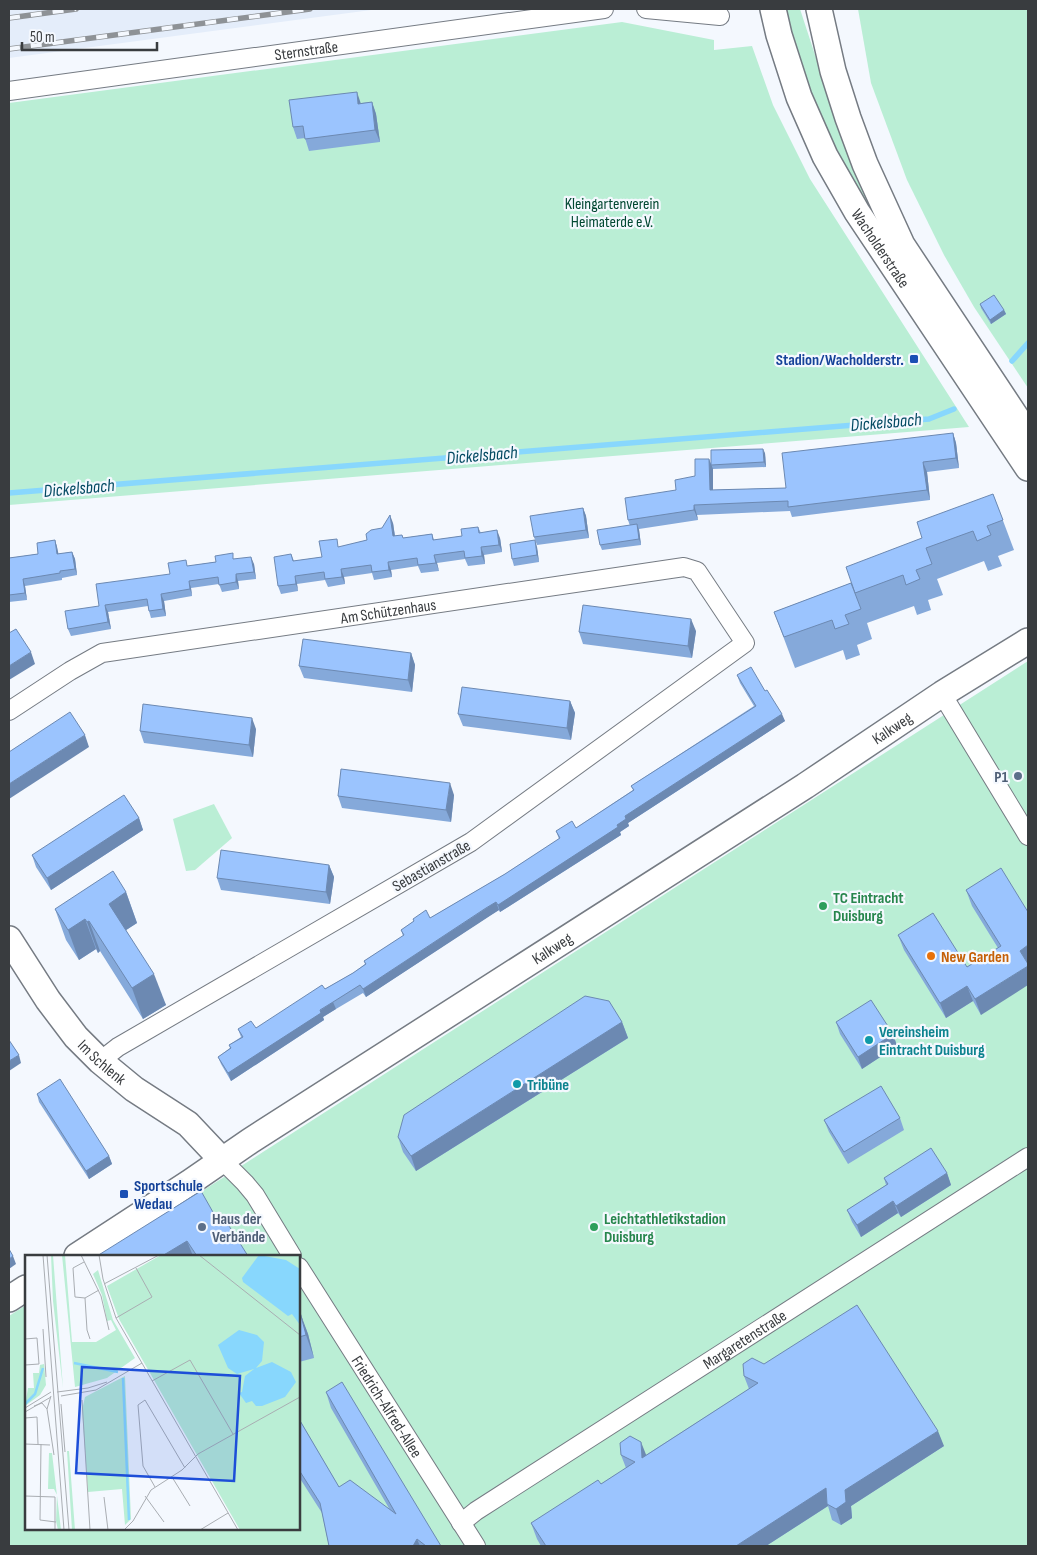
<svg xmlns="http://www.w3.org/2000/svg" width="1037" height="1555" viewBox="0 0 1037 1555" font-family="'Sofia Sans Condensed',sans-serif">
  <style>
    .built { fill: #e4edfa }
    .green { fill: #baeed5 }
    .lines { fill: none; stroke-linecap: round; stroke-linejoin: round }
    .stream { stroke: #88d7fd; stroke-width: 5.5 }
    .street-casing { stroke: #757b83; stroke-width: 20 }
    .secondary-casing { stroke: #757b83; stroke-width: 28 }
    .street { stroke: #fff; stroke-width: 18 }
    .secondary { stroke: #fff; stroke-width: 25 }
    .rail-casing { stroke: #8e9296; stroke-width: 5.5 }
    .rail { stroke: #f4f8fe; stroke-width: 4; stroke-dasharray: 11; stroke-linecap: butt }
    .wall { fill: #85a9da }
    .shaded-wall { fill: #6c89b2 }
    .building { fill: #9bc4fe; stroke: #6c89b2 }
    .transit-dot { fill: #1a4fb4; stroke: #f4f8fe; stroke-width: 2 }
    .service-dot { fill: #5c6f8a; stroke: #f4f8fe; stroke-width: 2 }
    .leisure-dot { fill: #2e9e5b; stroke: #f4f8fe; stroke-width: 2 }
    .food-dot { fill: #e8710a; stroke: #f4f8fe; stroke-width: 2 }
    .culture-dot { fill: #0f9aa8; stroke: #f4f8fe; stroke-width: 2 }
    .labels { text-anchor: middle; stroke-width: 4.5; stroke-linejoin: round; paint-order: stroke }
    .street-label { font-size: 16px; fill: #393c3f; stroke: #f4f8fe }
    .park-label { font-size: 16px; fill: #024832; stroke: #f4f8fe }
    .transit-label { font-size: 16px; font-weight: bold; fill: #164399; stroke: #f4f8fe; text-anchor: end }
    .service-label { font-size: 16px; font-weight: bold; fill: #4e5e75; stroke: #f4f8fe; text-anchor: end }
    .leisure-label { font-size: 16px; font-weight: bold; fill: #27864d; stroke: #f4f8fe; text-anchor: start }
    .food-label { font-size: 16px; font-weight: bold; fill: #c56008; stroke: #f4f8fe; text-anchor: start }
    .culture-label { font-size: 16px; font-weight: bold; fill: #0d838f; stroke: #f4f8fe; text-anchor: start }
    .water-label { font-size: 18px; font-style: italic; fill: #034962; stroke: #f4f8fe }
    .inset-river { fill: none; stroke: #88d7fd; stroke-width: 2.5 }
    .inset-road { fill: none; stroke: #a9adb2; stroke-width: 1 }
    .view { fill: #1d4ed8; fill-opacity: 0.15; stroke: #1d4ed8; stroke-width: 2.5 }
    .inset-edge { fill: none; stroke: #393c3f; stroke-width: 2.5 }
  </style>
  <rect width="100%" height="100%" fill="#f4f8fe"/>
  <path class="built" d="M 9,9 L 379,9 L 9,58 Z"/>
  <g class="green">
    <path d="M 782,9 L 800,9 L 848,156 L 881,225 L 855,191 L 809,96 Z"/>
    <path d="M 858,9 L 1028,9 L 1028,388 L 974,307 L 944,255 L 907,180 L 871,83 Z"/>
    <path d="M 622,22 L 714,40 L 714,50 L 752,46 L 773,105 L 810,179 L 969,427 L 9,505 L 9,103 Z"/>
    <path d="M 1028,661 L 1028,1546 L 9,1546 L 9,1316 L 26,1305 L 26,1529 L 299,1529 L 299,1256 L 101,1256 Z"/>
    <path d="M 214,804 L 232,838 L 195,870 L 186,871 L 173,819 Z"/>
  </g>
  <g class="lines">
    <g class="stream">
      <path d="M 1012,361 L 1028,343"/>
      <path d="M 9,493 L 929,419 L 954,409"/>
    </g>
    <defs>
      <g id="street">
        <path d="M 646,9 L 720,16"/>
        <path id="s1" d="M 9,91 L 604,9"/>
        <path d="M 942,694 L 1028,836"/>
        <path id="s2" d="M 9,711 L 70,671 L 102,653 L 684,567 L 697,571 L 745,643 L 471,842 L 118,1047 L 100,1061"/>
        <path d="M 222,1160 L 245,1183 L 255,1195 L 292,1256"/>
        <path id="s3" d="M 299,1267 L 476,1546"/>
        <path id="s4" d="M 461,1523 L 476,1511 L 1028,1157"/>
      </g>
      <g id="secondary">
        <path id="s5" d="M 773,9 L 779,35 L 799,97 L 825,156 L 857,212 L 1028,468"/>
        <path d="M 819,9 L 833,71 L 848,118 L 865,164 L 902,245 L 1028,435"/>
        <path id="s6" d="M 9,939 L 48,1000 L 76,1037 L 100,1061 L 134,1089 L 188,1124 L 222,1160"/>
        <path id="s7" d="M 77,1256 L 189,1183 L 250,1141 L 805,786 L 942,694 L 1028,641"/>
        <path d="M 9,1299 L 26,1288"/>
      </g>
    </defs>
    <use href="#street" class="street-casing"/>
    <use href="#secondary" class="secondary-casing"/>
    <use href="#street" class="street"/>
    <use href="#secondary" class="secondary"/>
    <defs>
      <g id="rail">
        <path d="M 9,18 L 76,9"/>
        <path d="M 9,49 L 310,9"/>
      </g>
    </defs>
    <use href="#rail" class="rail-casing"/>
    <use href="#rail" class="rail"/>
  </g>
  <g class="wall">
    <path d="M 372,102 L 376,114 L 380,142 L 309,151 L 305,138 L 297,139 L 293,127 L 361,103 Z"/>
    <path d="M 980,304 L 1004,310 L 1006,314 L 991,324 L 981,308 Z"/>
    <path d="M 953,433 L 956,443 L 959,468 L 927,472 L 930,500 L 792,517 L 790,511 L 697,515 L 698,520 L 639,529 L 641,545 L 602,550 L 600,545 L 630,526 L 628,520 L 676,490 L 695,476 L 709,459 L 711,465 L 765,453 L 766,467 L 713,469 L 713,490 L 786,488 Z"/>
    <path d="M 993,494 L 1014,550 L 998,556 L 1002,566 L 988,571 L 984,561 L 937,579 L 943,595 L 928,600 L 931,610 L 917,615 L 914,606 L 867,623 L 872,639 L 857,645 L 860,655 L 846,660 L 843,650 L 795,668 L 774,612 L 851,583 Z"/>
    <path d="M 583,508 L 586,516 L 589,538 L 537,545 L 534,537 Z"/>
    <path d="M 393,523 L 395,536 L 403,538 L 432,534 L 434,540 L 462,536 L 478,527 L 481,533 L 500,538 L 502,552 L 484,555 L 485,564 L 468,566 L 465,559 L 437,563 L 439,571 L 421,573 L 418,566 L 391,570 L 392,577 L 374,580 L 372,573 L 344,577 L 345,584 L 328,587 L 325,580 L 297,584 L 298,591 L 281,594 L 278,586 L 291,554 L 294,561 L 322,557 L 340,547 L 367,540 L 382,528 Z"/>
    <path d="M 55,540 L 57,547 L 58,554 L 72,552 L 75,559 L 77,575 L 62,578 L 62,580 L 25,586 L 27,600 L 9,602 L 9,558 L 38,554 Z"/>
    <path d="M 537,547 L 539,562 L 514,566 L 512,559 Z"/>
    <path d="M 235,559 L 254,564 L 256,579 L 238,581 L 239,589 L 222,592 L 219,584 L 191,588 L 192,596 L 164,601 L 166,616 L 151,618 L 149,611 L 148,606 L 108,612 L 111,629 L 71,636 L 68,629 L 99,606 L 188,566 Z"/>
    <path d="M 696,631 L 692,658 L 583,644 L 579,632 Z"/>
    <path d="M 411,653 L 415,665 L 412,692 L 304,678 L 299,666 Z"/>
    <path d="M 737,675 L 765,691 L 785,721 L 628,823 L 629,826 L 620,832 L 621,835 L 500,912 L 499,910 L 489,916 L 366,997 L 363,993 L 336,1009 L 323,1017 L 324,1020 L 231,1081 L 221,1064 L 218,1057 L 230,1048 L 229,1045 L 241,1037 L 238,1029 L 256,1028 L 353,973 L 365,964 L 364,961 L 403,936 L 401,930 L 414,921 L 413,919 L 430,918 L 505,874 L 559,839 L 556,831 L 576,828 L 633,790 L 631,786 L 754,706 L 740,683 Z"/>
    <path d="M 570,701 L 575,713 L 571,740 L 463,726 L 458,714 Z"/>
    <path d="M 256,729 L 253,757 L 144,743 L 140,731 Z"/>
    <path d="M 454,795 L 451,822 L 342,808 L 338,796 Z"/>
    <path d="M 139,818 L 143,830 L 51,890 L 36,867 L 32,855 Z"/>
    <path d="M 329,865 L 334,877 L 330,904 L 221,890 L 217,878 Z"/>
    <path d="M 966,890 L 1028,912 L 981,1015 L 973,1001 L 946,1018 L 904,950 L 898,935 L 967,967 L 998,948 L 972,906 Z"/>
    <path d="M 126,892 L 137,923 L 126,930 L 166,1005 L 143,1019 L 100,951 L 98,953 L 96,949 L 79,960 L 66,940 L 55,909 Z"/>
    <path d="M 622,1022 L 628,1038 L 416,1171 L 403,1152 L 398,1137 Z"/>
    <path d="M 836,1022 L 893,1034 L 897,1046 L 862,1069 L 840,1034 Z"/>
    <path d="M 37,1094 L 109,1156 L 112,1164 L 89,1179 L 39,1102 Z"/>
    <path d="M 900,1118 L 904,1130 L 848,1164 L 829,1132 L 824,1120 Z"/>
    <path d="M 947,1173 L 951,1185 L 901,1217 L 898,1213 L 861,1237 L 852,1222 L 847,1210 L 886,1185 L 884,1178 Z"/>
    <path d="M 218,1221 L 248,1256 L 97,1256 Z"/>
    <path d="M 299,1312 L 308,1334 L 314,1358 L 299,1362 Z"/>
    <path d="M 764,1364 L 944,1446 L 851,1506 L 852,1518 L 841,1525 L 832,1520 L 828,1506 L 766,1546 L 541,1546 L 537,1539 L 531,1523 L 601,1484 L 626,1468 L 621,1455 L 646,1455 L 749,1389 L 744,1376 Z"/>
    <path d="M 326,1392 L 441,1546 L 329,1546 L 322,1513 L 299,1477 L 299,1419 L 339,1487 L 390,1510 L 331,1408 Z"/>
  </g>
  <g class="shaded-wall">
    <path d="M 357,92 L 361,104 L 358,104 Z"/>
    <path d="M 372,102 L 376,114 L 380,142 L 375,130 Z"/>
    <path d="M 1004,310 L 1006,314 L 991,324 L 990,320 Z"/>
    <path d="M 953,433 L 956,443 L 959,468 L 956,458 Z"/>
    <path d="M 763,449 L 765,453 L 766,467 L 764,462 Z"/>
    <path d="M 709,459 L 713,469 L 713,500 L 710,490 Z"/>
    <path d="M 923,462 L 927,472 L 930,500 L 927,490 Z"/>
    <path d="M 694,505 L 697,515 L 698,520 L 694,510 Z"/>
    <path d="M 583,508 L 586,516 L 589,538 L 586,530 Z"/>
    <path d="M 390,515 L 393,523 L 396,544 L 393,536 Z"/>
    <path d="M 637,524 L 639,530 L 641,545 L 639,539 Z"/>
    <path d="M 497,530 L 500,538 L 502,552 L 499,545 Z"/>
    <path d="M 55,540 L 57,547 L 60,561 L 57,554 Z"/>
    <path d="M 535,540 L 537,547 L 539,562 L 537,555 Z"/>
    <path d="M 481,547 L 484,555 L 485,564 L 482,556 Z"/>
    <path d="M 72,552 L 75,559 L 77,575 L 75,569 Z"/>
    <path d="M 434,555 L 437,563 L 439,571 L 436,563 Z"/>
    <path d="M 251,557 L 254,564 L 256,579 L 254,572 Z"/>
    <path d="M 388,562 L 391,570 L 392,577 L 389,570 Z"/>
    <path d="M 341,569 L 344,577 L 345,584 L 342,577 Z"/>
    <path d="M 236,574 L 238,581 L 239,589 L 236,582 Z"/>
    <path d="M 295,576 L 297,584 L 298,591 L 296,584 Z"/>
    <path d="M 23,579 L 25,586 L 27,600 L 25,593 Z"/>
    <path d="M 189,581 L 191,588 L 192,596 L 190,589 Z"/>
    <path d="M 161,594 L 164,601 L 166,616 L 163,609 Z"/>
    <path d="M 105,605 L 108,612 L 111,629 L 108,622 Z"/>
    <path d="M 691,619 L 696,631 L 692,658 L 688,646 Z"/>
    <path d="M 31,652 L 35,664 L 9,680 L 9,666 Z"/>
    <path d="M 411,653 L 415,665 L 412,692 L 408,680 Z"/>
    <path d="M 570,701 L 575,713 L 571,740 L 567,728 Z"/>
    <path d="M 782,714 L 785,721 L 628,823 L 629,826 L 620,832 L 621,835 L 500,912 L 498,905 L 625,816 Z"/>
    <path d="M 252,718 L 256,729 L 253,757 L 249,745 Z"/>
    <path d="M 85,735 L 89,747 L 9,799 L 9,784 Z"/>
    <path d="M 450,783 L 454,795 L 451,822 L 446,810 Z"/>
    <path d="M 139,818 L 143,830 L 51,890 L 47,878 Z"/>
    <path d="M 329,865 L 334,877 L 330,904 L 326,892 Z"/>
    <path d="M 126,892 L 137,923 L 120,934 L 109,904 Z"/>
    <path d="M 496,902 L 499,910 L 366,997 L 363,989 Z"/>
    <path d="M 85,919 L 96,949 L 79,960 L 68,930 Z"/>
    <path d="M 89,921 L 100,951 L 98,953 L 87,922 Z"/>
    <path d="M 1028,945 L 1028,964 L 1020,951 Z"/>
    <path d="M 1028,966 L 1028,985 L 981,1015 L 975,999 Z"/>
    <path d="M 154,974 L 166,1005 L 143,1019 L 132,988 Z"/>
    <path d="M 967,986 L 973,1001 L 946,1018 L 940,1003 Z"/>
    <path d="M 333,1002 L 336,1009 L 323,1017 L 324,1020 L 231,1081 L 228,1073 Z"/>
    <path d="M 622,1022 L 628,1038 L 416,1171 L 411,1156 Z"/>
    <path d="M 893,1034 L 897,1046 L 862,1069 L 858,1057 Z"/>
    <path d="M 19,1055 L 21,1063 L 9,1071 L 9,1061 Z"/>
    <path d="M 109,1156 L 112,1164 L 89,1179 L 86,1171 Z"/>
    <path d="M 947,1173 L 951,1185 L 901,1217 L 896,1206 Z"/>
    <path d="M 893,1201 L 898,1213 L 861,1237 L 857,1225 Z"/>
    <path d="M 187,1241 L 193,1256 L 162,1256 Z"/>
    <path d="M 13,1256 L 16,1264 L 9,1269 L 9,1259 Z"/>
    <path d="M 300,1312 L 308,1334 L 314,1358 L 306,1335 Z"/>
    <path d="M 938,1431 L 944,1446 L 851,1506 L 852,1518 L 841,1525 L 836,1509 L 845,1490 Z"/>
    <path d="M 641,1442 L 647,1457 L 642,1458 Z"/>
    <path d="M 826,1488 L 828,1506 L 766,1546 L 736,1546 Z"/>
    <path d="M 417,1539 L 420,1546 L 413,1546 Z"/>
  </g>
  <g class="building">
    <path d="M 357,92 L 358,104 L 372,102 L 375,130 L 305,139 L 303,126 L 293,127 L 289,100 Z"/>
    <path d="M 994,295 L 1004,310 L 990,320 L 980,304 Z"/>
    <path d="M 953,433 L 956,458 L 923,462 L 927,490 L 788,507 L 788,501 L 694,505 L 694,510 L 628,520 L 625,498 L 676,490 L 675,480 L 695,476 L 695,459 L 709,459 L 710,490 L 786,488 L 782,453 Z"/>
    <path d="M 763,449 L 764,462 L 711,465 L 711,450 Z"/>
    <path d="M 993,494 L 1003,520 L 987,526 L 991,535 L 977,541 L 973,531 L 926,548 L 932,564 L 916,570 L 920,579 L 906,585 L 903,575 L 855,593 L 846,567 L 922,538 L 917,522 Z"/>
    <path d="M 583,508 L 586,530 L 534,537 L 530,516 Z"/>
    <path d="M 390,515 L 393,536 L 402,535 L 403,538 L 432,534 L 433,540 L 462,536 L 461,529 L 478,527 L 479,533 L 497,530 L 499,545 L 481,547 L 482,556 L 465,558 L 464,551 L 434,555 L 436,563 L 418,565 L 417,558 L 388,562 L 389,570 L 372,572 L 371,565 L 341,569 L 342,577 L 325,579 L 324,572 L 295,576 L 296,584 L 278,586 L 274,557 L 291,554 L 293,561 L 322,557 L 319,541 L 337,539 L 338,547 L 367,540 L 366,534 L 371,530 L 382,528 Z"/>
    <path d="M 637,524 L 639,539 L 600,545 L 597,530 Z"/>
    <path d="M 55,540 L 57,554 L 72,552 L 75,569 L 60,571 L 60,573 L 23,579 L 25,593 L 9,595 L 9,558 L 38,554 L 37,543 Z"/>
    <path d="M 535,540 L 537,555 L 512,559 L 510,544 Z"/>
    <path d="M 233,553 L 233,559 L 251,557 L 254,572 L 236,574 L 236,582 L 219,585 L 218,577 L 189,581 L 190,589 L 161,594 L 163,609 L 149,611 L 147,599 L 105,605 L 108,622 L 68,629 L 65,611 L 99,606 L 96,584 L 170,574 L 168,563 L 186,560 L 187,566 L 216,562 L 215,556 Z"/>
    <path d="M 851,583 L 861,609 L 845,615 L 849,624 L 835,629 L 832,620 L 784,637 L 774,612 Z"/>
    <path d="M 583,605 L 691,619 L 688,646 L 579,632 Z"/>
    <path d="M 16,629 L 31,652 L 9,666 L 9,633 Z"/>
    <path d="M 303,639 L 411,653 L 408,680 L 299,666 Z"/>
    <path d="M 751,667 L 765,691 L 767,690 L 782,714 L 625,816 L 626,819 L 617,825 L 618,827 L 498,905 L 496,902 L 486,908 L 363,989 L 360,985 L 333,1002 L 320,1010 L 321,1013 L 228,1073 L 218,1057 L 231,1048 L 229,1045 L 243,1037 L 238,1029 L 251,1021 L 256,1028 L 322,985 L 325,989 L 353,973 L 366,964 L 364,961 L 404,935 L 401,930 L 414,921 L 413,919 L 426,910 L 430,918 L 505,874 L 560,838 L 556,831 L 572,821 L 576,828 L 634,790 L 631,786 L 756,706 L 737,675 Z"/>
    <path d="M 462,687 L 570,701 L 567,728 L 458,714 Z"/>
    <path d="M 143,704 L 252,718 L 249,745 L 140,731 Z"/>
    <path d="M 70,712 L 85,735 L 9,784 L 9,752 Z"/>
    <path d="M 341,769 L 450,783 L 446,810 L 338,796 Z"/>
    <path d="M 124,795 L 139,818 L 47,878 L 32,855 Z"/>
    <path d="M 221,850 L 329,865 L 326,892 L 217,878 Z"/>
    <path d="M 1001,868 L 1028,912 L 1028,945 L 1020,951 L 1028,964 L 1028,966 L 975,999 L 967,986 L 940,1003 L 898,935 L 933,913 L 967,967 L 1001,946 L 966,890 Z"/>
    <path d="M 113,871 L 126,892 L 109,904 L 154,974 L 132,988 L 89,921 L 87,922 L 85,919 L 68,930 L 55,909 Z"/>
    <path d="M 585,996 L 609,1001 L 622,1022 L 411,1156 L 398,1137 L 404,1115 Z"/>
    <path d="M 871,1000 L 893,1034 L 858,1057 L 836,1022 Z"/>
    <path d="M 9,1040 L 19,1055 L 9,1061 Z"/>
    <path d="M 60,1079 L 109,1156 L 86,1171 L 37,1094 Z"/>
    <path d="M 881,1086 L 900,1118 L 844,1152 L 824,1120 Z"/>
    <path d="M 931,1148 L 947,1173 L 896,1206 L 893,1201 L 857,1225 L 847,1210 L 888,1184 L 884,1178 Z"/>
    <path d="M 201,1191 L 218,1221 L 224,1218 L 248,1256 L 197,1256 L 187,1241 L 162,1256 L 97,1256 Z"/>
    <path d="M 9,1249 L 13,1256 L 9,1259 Z"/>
    <path d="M 857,1305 L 938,1431 L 845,1490 L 846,1502 L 836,1509 L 827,1504 L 826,1488 L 736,1546 L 546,1546 L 531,1523 L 598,1480 L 601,1484 L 635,1462 L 621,1455 L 620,1443 L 630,1436 L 641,1442 L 642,1458 L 758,1383 L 744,1376 L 743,1364 L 752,1358 L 764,1364 Z"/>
    <path d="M 299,1312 L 300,1312 L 306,1335 L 299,1337 Z"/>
    <path d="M 342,1382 L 441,1546 L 426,1546 L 417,1539 L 413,1546 L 329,1546 L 320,1503 L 299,1470 L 299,1419 L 339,1487 L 350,1480 L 396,1514 L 326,1392 Z"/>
  </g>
  <g class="transit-dot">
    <rect x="909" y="354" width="10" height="10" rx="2.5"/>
    <rect x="119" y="1189" width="10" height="10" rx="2.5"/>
  </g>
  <g class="service-dot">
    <circle cx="1018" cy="776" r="5"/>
    <circle cx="202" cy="1227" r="5"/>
  </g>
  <g class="leisure-dot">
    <circle cx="823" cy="906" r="5"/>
    <circle cx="594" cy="1227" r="5"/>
  </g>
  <circle class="food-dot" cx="931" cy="956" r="5"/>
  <g class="culture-dot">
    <circle cx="869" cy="1040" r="5"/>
    <circle cx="517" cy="1084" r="5"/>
  </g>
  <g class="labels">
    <g class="street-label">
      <text dy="6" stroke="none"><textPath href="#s1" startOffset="300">Sternstraße</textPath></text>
      <text dy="6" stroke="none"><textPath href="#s5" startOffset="264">Wacholderstraße</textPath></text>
      <text dy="6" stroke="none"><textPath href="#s2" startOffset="399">Am Schützenhaus</textPath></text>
      <text dy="6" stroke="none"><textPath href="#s7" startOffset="971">Kalkweg</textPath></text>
      <text transform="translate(431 865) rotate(-30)" y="6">Sebastianstraße</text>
      <text dy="6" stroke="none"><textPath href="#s7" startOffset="566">Kalkweg</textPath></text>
      <text dy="6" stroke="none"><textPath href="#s6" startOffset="155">Im Schlenk</textPath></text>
      <text dy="6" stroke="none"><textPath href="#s4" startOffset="338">Margaretenstraße</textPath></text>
      <text dy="6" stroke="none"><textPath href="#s3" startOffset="165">Friedrich-Alfred-Allee</textPath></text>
    </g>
    <g class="park-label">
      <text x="612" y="209">Kleingartenverein<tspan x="612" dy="18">Heimaterde e.V.</tspan></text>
    </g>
    <g class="transit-label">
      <text x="904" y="365">Stadion/Wacholderstr.</text>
      <text x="134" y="1191" text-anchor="start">Sportschule<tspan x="134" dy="18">Wedau</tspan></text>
    </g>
    <g class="service-label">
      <text x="1008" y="782">P1</text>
      <text x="212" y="1224" text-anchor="start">Haus der<tspan x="212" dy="18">Verbände</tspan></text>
    </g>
    <g class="leisure-label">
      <text x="833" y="903">TC Eintracht<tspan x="833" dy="18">Duisburg</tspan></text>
      <text x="604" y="1224">Leichtathletikstadion<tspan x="604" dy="18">Duisburg</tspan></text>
    </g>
    <g class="food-label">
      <text x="941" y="962">New Garden</text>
    </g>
    <g class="culture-label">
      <text x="879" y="1037">Vereinsheim<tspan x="879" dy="18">Eintracht Duisburg</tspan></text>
      <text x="527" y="1090">Tribüne</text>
    </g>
    <g class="water-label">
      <text transform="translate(886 422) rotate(-5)" y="6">Dickelsbach</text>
      <text transform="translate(482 455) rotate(-5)" y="6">Dickelsbach</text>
      <text transform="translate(79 488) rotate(-5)" y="6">Dickelsbach</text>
    </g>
  </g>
  <g transform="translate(25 1255)">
    <rect width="275" height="275" fill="#f4f8fe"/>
    <path d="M 26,0 L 28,0 L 38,133 L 28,46 ZM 37,0 L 40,0 L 47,87 L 71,87 L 91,75 L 86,65 L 82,66 L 77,40 L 68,19 L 73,15 L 88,65 L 110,103 L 82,123 L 50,132 ZM 136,0 L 275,0 L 275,275 L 215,275 L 94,64 L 82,31 ZM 19,109 L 21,130 L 15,140 L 0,151 L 3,133 L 9,133 L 8,118 L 14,118 L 15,110 ZM 100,121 L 106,264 L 100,270 L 97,234 L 63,237 L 57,155 L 60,142 ZM 42,196 L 44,196 L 50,275 L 47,275 ZM 24,198 L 27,198 L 36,275 L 33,275 L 31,266 L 32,240 L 29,234 L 23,234 Z" fill="#baeed5"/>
    <path d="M 234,0 L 261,5 L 275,14 L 275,70 L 267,59 L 263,61 L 218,27 L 217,23 ZM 214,75 L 232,80 L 239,87 L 237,106 L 231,113 L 247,107 L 266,117 L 271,127 L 260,142 L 237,151 L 231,151 L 227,146 L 221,148 L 214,138 L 217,137 L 220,121 L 229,114 L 212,119 L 203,113 L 193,90 Z" fill="#88d7fd"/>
    <path class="inset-river" d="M 49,108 L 93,117M 98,123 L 104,265M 0,149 L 10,139 L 18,113"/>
    <path class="inset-road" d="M 18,0 L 39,275M 22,0 L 44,275M 56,0 L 76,41 L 84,75M 74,0 L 78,24 L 91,63 L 213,275M 174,0 L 275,80M 59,7 L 48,13 L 50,42 L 60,43 L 62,75 L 65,84M 79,29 L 134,0M 60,43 L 74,35M 91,63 L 127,42 L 111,13M 18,74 L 21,122M 0,84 L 12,83 L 14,109 L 0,110M 127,126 L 165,105 L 208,179M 32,137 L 63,133 L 82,127M 26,141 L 22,154 L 29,200M 36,141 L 71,135 L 117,108M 57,145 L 65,275M 36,149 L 40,197M 9,151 L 17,148 L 22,154M 0,153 L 26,137M 0,157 L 26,142M 0,163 L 12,162 L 13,189M 0,189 L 25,190M 16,189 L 15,265 L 31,267M 147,222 L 165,251M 130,232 L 118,211 L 113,150 L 120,145 L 160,213M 0,241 L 30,242 L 30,275M 120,241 L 139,267M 79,242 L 83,275M 99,275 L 108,266 L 126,235 L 157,215 L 173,199 L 275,142M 175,275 L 203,258"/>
    <path class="view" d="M 57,112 L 215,121 L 209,226 L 51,218 Z"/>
    <rect width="275" height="275" class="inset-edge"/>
  </g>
  <rect width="1037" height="1555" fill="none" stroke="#393c3f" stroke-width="20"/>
  <path d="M22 42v8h135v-8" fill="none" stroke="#393c3f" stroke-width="2.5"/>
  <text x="30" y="42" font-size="15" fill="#393c3f" stroke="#f4f8fe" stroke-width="4" paint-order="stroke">50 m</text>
</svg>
